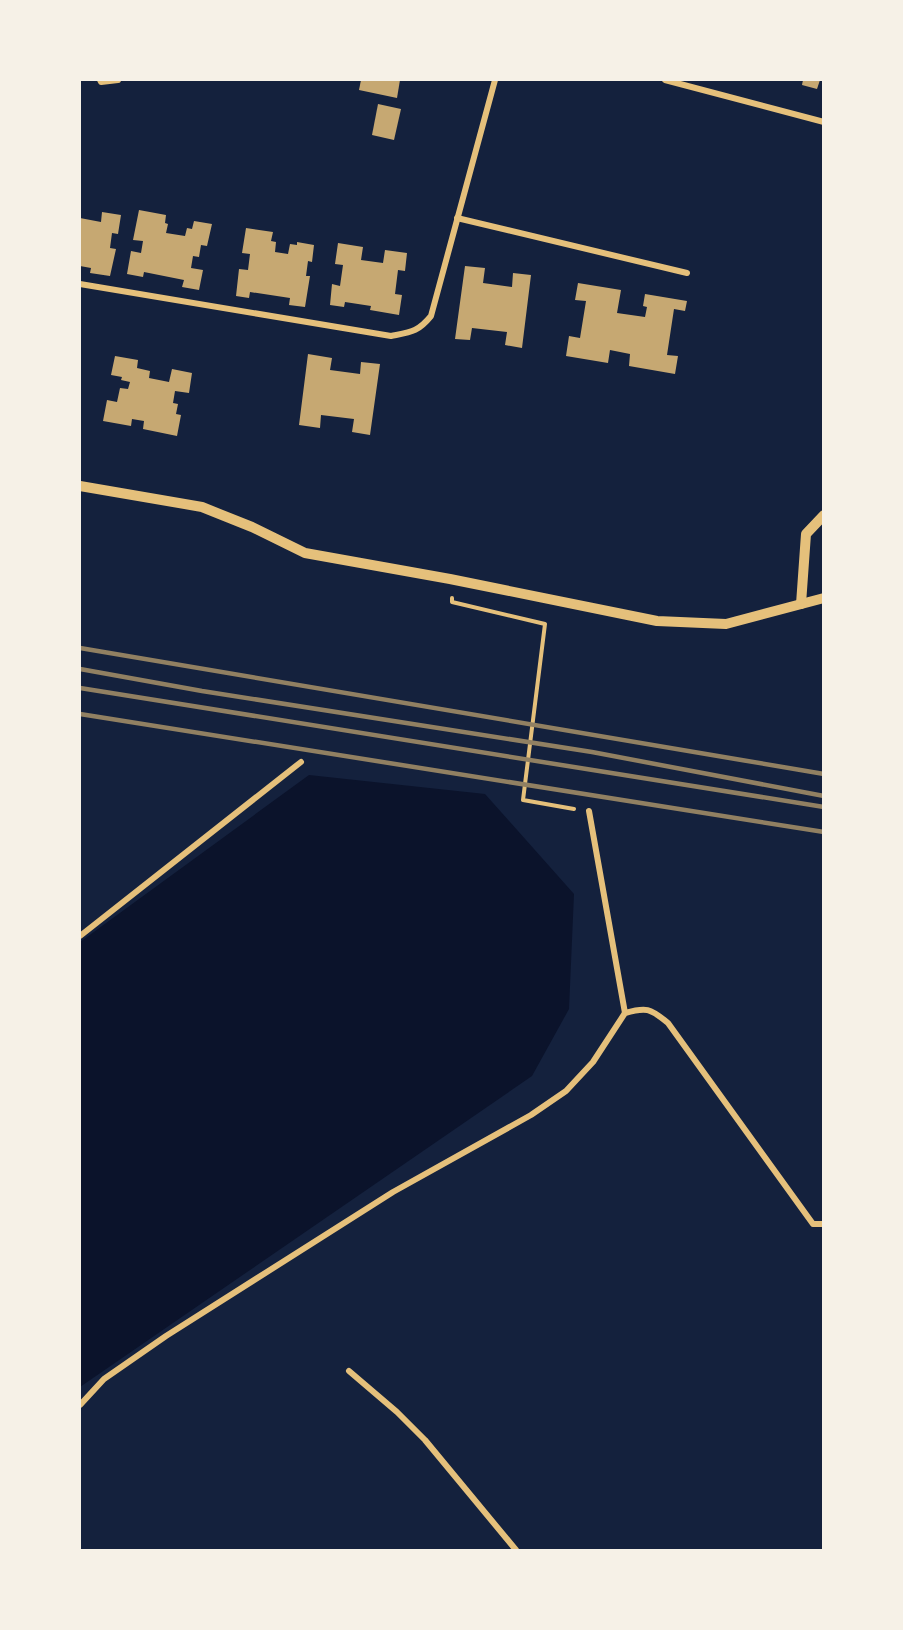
<svg xmlns="http://www.w3.org/2000/svg" width="903" height="1630" viewBox="0 0 903 1630" font-family="Signika,sans-serif">
  <style>
    .water { fill: #0b132b }
    .building { fill: #c6a872 }
    .lines { fill: none; stroke-linecap: round; stroke-linejoin: round }
    .path { stroke: #e5c07b; stroke-width: 4 }
    .minor { stroke: #e5c07b; stroke-width: 6 }
    .tertiary { stroke: #e5c07b; stroke-width: 10 }
    .rail { stroke: #918062; stroke-width: 4.5 }
  </style>
  <rect width="100%" height="100%" fill="#14213d"/>
  <path class="water" d="M 309,775 L 485,794 L 574,894 L 569,1009 L 532,1076 L 80,1387 L 80,942 Z"/>
  <g class="building">
    <path d="M 361,80 L 400,80 L 397,98 L 359,90 Z"/>
    <path d="M 803,80 L 820,80 L 817,89 L 802,85 Z"/>
    <path d="M 378,104 L 401,109 L 394,140 L 372,135 Z"/>
    <path d="M 139,210 L 166,215 L 165,223 L 168,224 L 166,233 L 185,236 L 187,228 L 192,229 L 194,221 L 212,224 L 207,246 L 201,245 L 199,257 L 193,256 L 191,268 L 203,270 L 199,290 L 182,287 L 184,280 L 144,272 L 143,277 L 127,274 L 131,251 L 141,253 L 143,241 L 133,240 Z"/>
    <path d="M 102,212 L 121,215 L 118,234 L 112,233 L 110,248 L 116,249 L 110,276 L 90,273 L 91,268 L 80,266 L 80,218 L 101,222 Z"/>
    <path d="M 246,228 L 273,232 L 271,241 L 276,242 L 275,252 L 288,254 L 290,244 L 297,245 L 297,242 L 314,245 L 312,262 L 308,261 L 306,276 L 310,276 L 305,307 L 289,305 L 290,298 L 250,292 L 249,298 L 236,296 L 239,269 L 248,270 L 250,254 L 242,253 Z"/>
    <path d="M 338,243 L 363,247 L 361,260 L 383,263 L 385,250 L 407,253 L 405,271 L 398,270 L 395,294 L 402,295 L 399,315 L 370,310 L 371,306 L 345,302 L 344,307 L 330,305 L 332,284 L 340,286 L 343,265 L 335,264 Z"/>
    <path d="M 465,266 L 485,268 L 483,283 L 512,287 L 513,273 L 531,275 L 522,348 L 505,345 L 507,332 L 472,328 L 470,340 L 455,339 Z"/>
    <path d="M 578,283 L 621,290 L 617,313 L 645,317 L 647,307 L 643,306 L 645,294 L 687,301 L 685,311 L 674,309 L 667,355 L 678,356 L 675,374 L 629,366 L 630,354 L 610,350 L 608,363 L 566,356 L 569,336 L 580,338 L 586,301 L 575,300 Z"/>
    <path d="M 308,354 L 332,358 L 330,370 L 360,374 L 361,362 L 380,364 L 370,435 L 352,432 L 354,419 L 321,415 L 320,428 L 299,425 Z"/>
    <path d="M 115,356 L 138,360 L 137,368 L 150,371 L 149,378 L 169,382 L 172,369 L 192,373 L 189,393 L 175,391 L 173,403 L 178,404 L 176,414 L 181,415 L 177,436 L 143,429 L 144,421 L 132,419 L 131,426 L 103,421 L 107,400 L 117,402 L 120,388 L 128,389 L 130,382 L 121,380 L 122,377 L 111,375 Z"/>
  </g>
  <g class="lines">
    <path class="path" d="M 452,598 L 452,602 L 545,624 L 523,800 L 574,809"/>
    <g class="minor">
      <path d="M 100,80 L 101,82 L 118,80"/>
      <path d="M 665,80 L 824,122"/>
      <path d="M 457,218 L 687,273"/>
      <path d="M 80,284 L 391,336 C 411,332 418,332 431,316 L 495,80"/>
      <path d="M 589,811 L 625,1013"/>
      <path d="M 80,936 L 301,762"/>
      <path d="M 349,1371 L 397,1412 L 425,1440 L 516,1550"/>
      <path d="M 80,1405 L 104,1379 L 166,1336 L 393,1192 L 531,1115 L 566,1091 L 593,1062 L 625,1013 C 646,1007 650,1008 668,1023 L 813,1224 L 824,1224"/>
    </g>
    <g class="tertiary">
      <path d="M 80,486 L 202,507 L 252,527 L 305,553 L 450,579 L 657,621 L 726,624 L 824,598"/>
      <path d="M 801,604 L 806,534 L 824,515"/>
    </g>
    <g class="rail">
      <path d="M 80,648 L 824,774"/>
      <path d="M 80,669 L 202,691 L 592,752 L 824,796"/>
      <path d="M 80,688 L 824,807"/>
      <path d="M 80,714 L 824,832"/>
    </g>
  </g>
  <rect width="903" height="1630" fill="none" stroke="#f6f1e7" stroke-width="162"/>
</svg>
